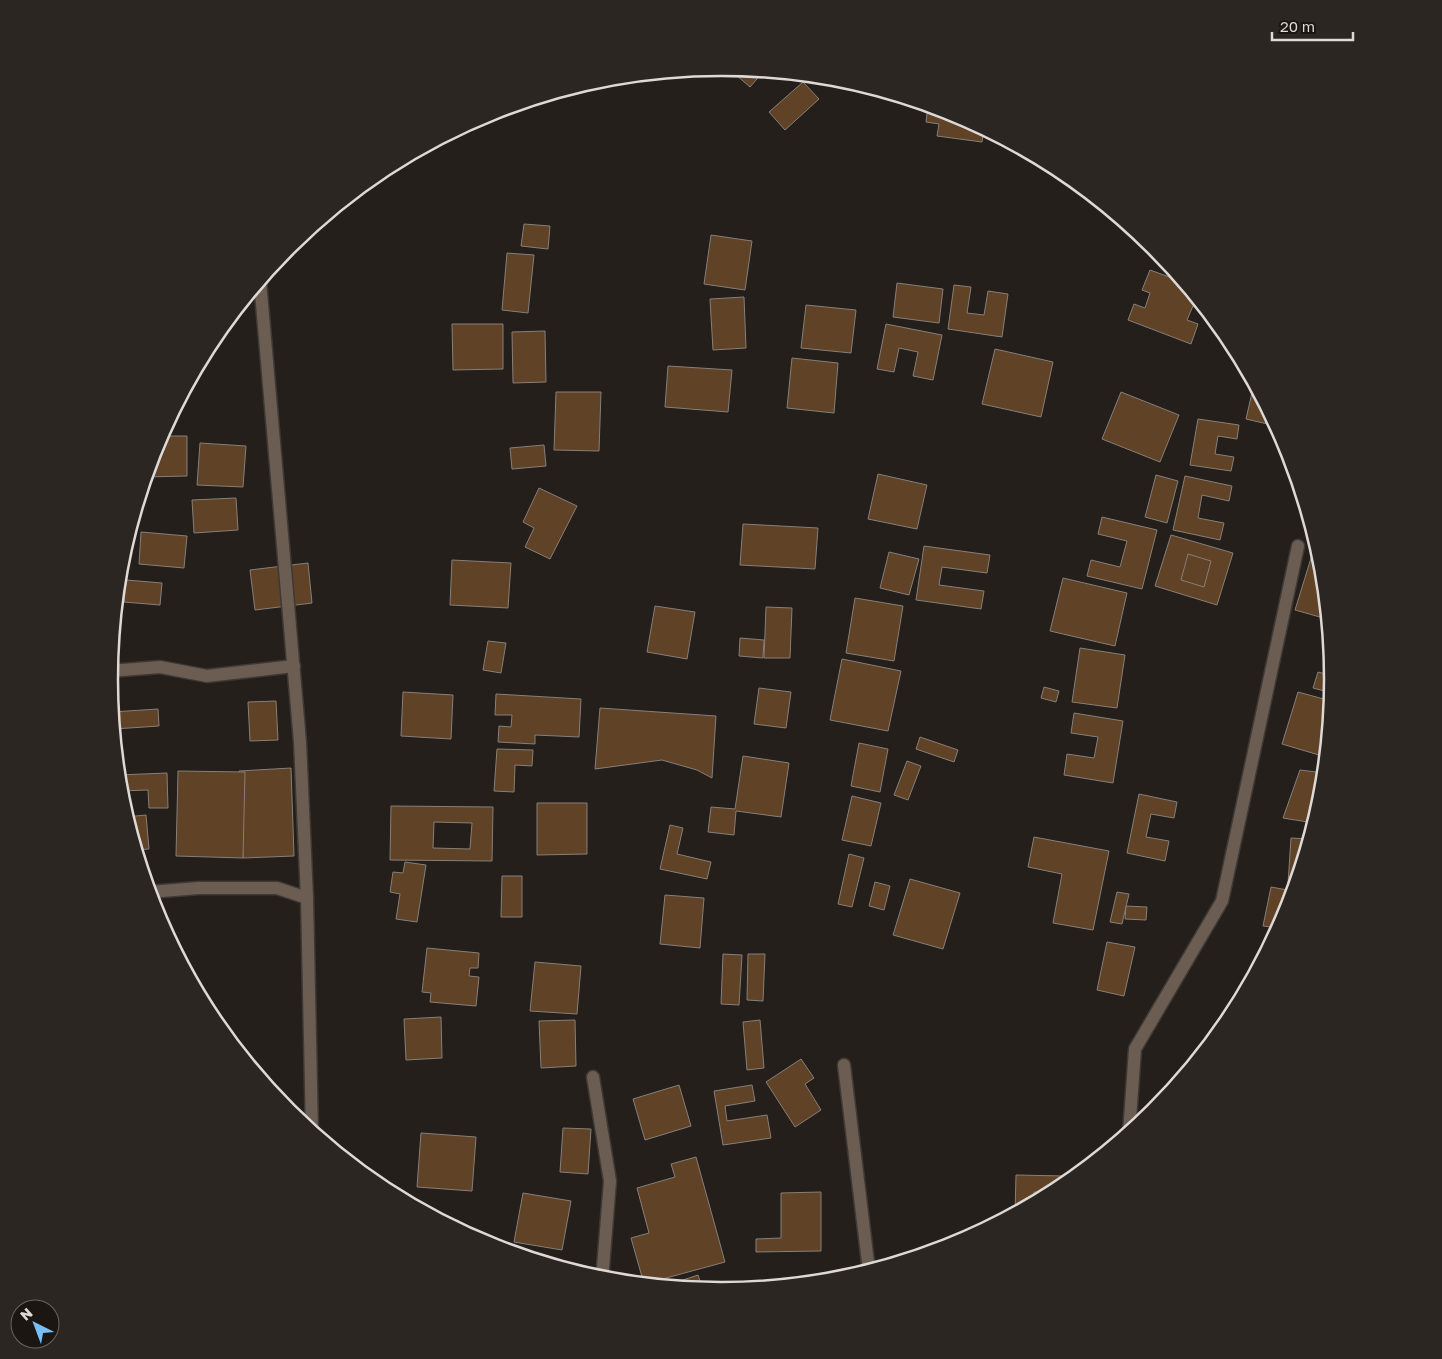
<svg xmlns="http://www.w3.org/2000/svg" width="1442" height="1359" viewBox="0 0 1442 1359" font-family="'Golos Text',sans-serif">
  <style>
    .building { fill: #604226; stroke: #867f7a; fill-rule: evenodd }
    .lines { fill: none; stroke-linecap: round; stroke-linejoin: round }
    .minor-casing { stroke: #3e3935; stroke-width: 15 }
    .minor { stroke: #6b5d51; stroke-width: 12 }
    .rim { fill: none; stroke: #ddd9d6; stroke-width: 2.5 }
  </style>
  <rect width="100%" height="100%" fill="#241f1b"/>
  <g class="building">
    <path d="M 728,68 L 763,72 L 750,87 Z"/>
    <path d="M 803,82 L 819,99 L 785,130 L 769,112 Z"/>
    <path d="M 928,106 L 955,114 L 984,129 L 982,142 L 937,136 L 939,124 L 926,122 Z"/>
    <path d="M 524,224 L 550,226 L 548,249 L 521,246 Z"/>
    <path d="M 711,235 L 752,241 L 745,290 L 704,284 Z"/>
    <path d="M 507,253 L 534,255 L 528,313 L 502,310 Z"/>
    <path d="M 1150,270 L 1183,282 L 1207,312 L 1193,306 L 1187,320 L 1198,324 L 1191,344 L 1128,320 L 1134,304 L 1145,308 L 1150,293 L 1142,290 Z"/>
    <path d="M 897,283 L 943,289 L 939,323 L 893,317 Z"/>
    <path d="M 954,285 L 971,287 L 967,313 L 984,315 L 988,291 L 1008,294 L 1002,337 L 948,329 Z"/>
    <path d="M 744,297 L 746,348 L 713,350 L 710,299 Z"/>
    <path d="M 806,305 L 856,310 L 851,353 L 801,348 Z"/>
    <path d="M 452,324 L 503,324 L 503,369 L 453,370 Z"/>
    <path d="M 886,324 L 942,335 L 933,380 L 913,376 L 918,352 L 899,348 L 894,372 L 877,369 Z"/>
    <path d="M 545,331 L 546,382 L 513,383 L 512,332 Z"/>
    <path d="M 995,349 L 1053,362 L 1041,417 L 982,404 Z"/>
    <path d="M 792,358 L 838,363 L 834,413 L 787,408 Z"/>
    <path d="M 668,366 L 732,370 L 728,412 L 665,407 Z"/>
    <path d="M 1254,384 L 1276,426 L 1246,419 Z"/>
    <path d="M 556,392 L 601,392 L 599,451 L 554,450 Z"/>
    <path d="M 1121,392 L 1179,415 L 1160,462 L 1102,439 Z"/>
    <path d="M 1198,419 L 1239,425 L 1237,439 L 1218,436 L 1215,454 L 1234,457 L 1231,471 L 1190,465 Z"/>
    <path d="M 160,436 L 187,436 L 187,476 L 146,477 Z"/>
    <path d="M 200,443 L 246,446 L 243,487 L 197,485 Z"/>
    <path d="M 544,445 L 546,466 L 512,469 L 510,448 Z"/>
    <path d="M 878,474 L 927,485 L 917,529 L 868,519 Z"/>
    <path d="M 1156,475 L 1178,481 L 1167,523 L 1145,517 Z"/>
    <path d="M 1185,476 L 1232,486 L 1229,501 L 1202,495 L 1198,518 L 1224,523 L 1220,540 L 1173,530 Z"/>
    <path d="M 539,488 L 577,506 L 550,559 L 525,547 L 534,528 L 523,522 Z"/>
    <path d="M 236,498 L 238,530 L 194,533 L 192,500 Z"/>
    <path d="M 1102,517 L 1157,530 L 1142,589 L 1087,576 L 1091,560 L 1120,567 L 1127,541 L 1098,534 Z"/>
    <path d="M 743,524 L 818,528 L 815,569 L 740,565 Z"/>
    <path d="M 141,532 L 187,536 L 184,568 L 139,564 Z"/>
    <path d="M 1171,535 L 1233,553 L 1217,605 L 1155,586 Z"/>
    <path d="M 924,546 L 990,555 L 987,573 L 942,567 L 939,585 L 984,591 L 981,609 L 916,600 Z"/>
    <path d="M 889,552 L 919,559 L 909,595 L 880,588 Z"/>
    <path d="M 1188,554 L 1211,561 L 1204,587 L 1181,580 Z"/>
    <path d="M 1312,555 L 1320,557 L 1321,560 L 1327,619 L 1295,610 Z"/>
    <path d="M 452,560 L 511,563 L 508,608 L 450,605 Z"/>
    <path d="M 308,563 L 312,603 L 255,610 L 250,570 Z"/>
    <path d="M 1063,578 L 1127,593 L 1115,646 L 1050,631 Z"/>
    <path d="M 126,580 L 162,583 L 160,605 L 124,602 Z"/>
    <path d="M 855,598 L 903,606 L 894,661 L 846,653 Z"/>
    <path d="M 655,606 L 695,612 L 687,659 L 647,652 Z"/>
    <path d="M 766,607 L 792,608 L 790,658 L 764,658 Z"/>
    <path d="M 1328,633 L 1330,651 L 1324,649 Z"/>
    <path d="M 740,638 L 764,640 L 763,658 L 739,656 Z"/>
    <path d="M 488,641 L 506,643 L 501,673 L 483,670 Z"/>
    <path d="M 1080,648 L 1125,655 L 1117,708 L 1072,702 Z"/>
    <path d="M 842,659 L 901,671 L 888,731 L 830,720 Z"/>
    <path d="M 1318,672 L 1333,676 L 1332,693 L 1313,688 Z"/>
    <path d="M 1044,687 L 1059,691 L 1056,702 L 1041,698 Z"/>
    <path d="M 759,688 L 791,692 L 786,728 L 754,724 Z"/>
    <path d="M 403,692 L 453,695 L 451,739 L 401,736 Z"/>
    <path d="M 1298,692 L 1331,701 L 1329,721 L 1319,755 L 1282,744 Z"/>
    <path d="M 496,694 L 581,699 L 579,737 L 535,735 L 535,744 L 498,742 L 499,726 L 511,727 L 512,715 L 495,715 Z"/>
    <path d="M 276,701 L 278,740 L 250,741 L 248,702 Z"/>
    <path d="M 600,708 L 716,716 L 712,778 L 697,770 L 662,760 L 595,769 Z"/>
    <path d="M 158,709 L 159,726 L 114,729 L 112,712 Z"/>
    <path d="M 1074,713 L 1123,721 L 1113,783 L 1064,775 L 1067,754 L 1094,758 L 1098,737 L 1071,733 Z"/>
    <path d="M 920,737 L 958,750 L 954,762 L 916,749 Z"/>
    <path d="M 859,743 L 888,749 L 880,792 L 851,786 Z"/>
    <path d="M 497,749 L 533,750 L 532,766 L 515,765 L 514,792 L 494,791 Z"/>
    <path d="M 743,756 L 789,763 L 781,817 L 736,811 L 734,835 L 708,832 L 711,807 L 735,809 Z"/>
    <path d="M 907,761 L 921,766 L 908,800 L 894,795 Z"/>
    <path d="M 291,768 L 294,856 L 243,858 L 239,771 Z"/>
    <path d="M 1300,770 L 1324,773 L 1321,799 L 1314,823 L 1283,818 Z"/>
    <path d="M 178,771 L 245,772 L 243,858 L 176,856 Z"/>
    <path d="M 167,773 L 168,808 L 149,808 L 148,790 L 120,791 L 118,775 Z"/>
    <path d="M 1139,794 L 1177,802 L 1174,818 L 1151,814 L 1146,837 L 1169,841 L 1165,861 L 1127,853 Z"/>
    <path d="M 852,796 L 881,803 L 871,846 L 842,840 Z"/>
    <path d="M 537,803 L 587,803 L 587,854 L 537,855 Z"/>
    <path d="M 391,806 L 493,807 L 492,861 L 390,860 ZM 434,822 L 472,823 L 470,849 L 433,848 Z"/>
    <path d="M 146,815 L 149,849 L 136,850 L 126,817 Z"/>
    <path d="M 670,825 L 683,828 L 677,854 L 711,862 L 707,879 L 660,869 Z"/>
    <path d="M 1034,837 L 1109,851 L 1093,930 L 1053,923 L 1062,874 L 1028,867 Z"/>
    <path d="M 1291,838 L 1309,839 L 1295,884 L 1288,884 Z"/>
    <path d="M 849,854 L 864,858 L 852,907 L 838,904 Z"/>
    <path d="M 405,862 L 426,865 L 417,922 L 396,919 L 400,894 L 390,892 L 393,872 L 403,873 Z"/>
    <path d="M 502,876 L 522,876 L 522,917 L 501,917 Z"/>
    <path d="M 910,879 L 960,893 L 943,949 L 893,935 Z"/>
    <path d="M 875,882 L 890,886 L 884,910 L 869,906 Z"/>
    <path d="M 1271,887 L 1293,891 L 1286,914 L 1279,928 L 1263,926 Z"/>
    <path d="M 1117,892 L 1129,894 L 1122,924 L 1110,922 Z"/>
    <path d="M 665,895 L 704,898 L 700,948 L 660,944 Z"/>
    <path d="M 1126,906 L 1147,907 L 1146,920 L 1125,919 Z"/>
    <path d="M 1107,942 L 1135,947 L 1124,996 L 1097,990 Z"/>
    <path d="M 427,948 L 479,953 L 478,968 L 470,968 L 469,976 L 479,977 L 476,1006 L 430,1002 L 431,993 L 422,992 Z"/>
    <path d="M 723,954 L 742,955 L 739,1005 L 721,1004 Z"/>
    <path d="M 748,954 L 765,954 L 763,1001 L 747,1000 Z"/>
    <path d="M 535,962 L 581,966 L 577,1014 L 530,1011 Z"/>
    <path d="M 441,1017 L 442,1058 L 406,1060 L 404,1019 Z"/>
    <path d="M 575,1020 L 576,1066 L 541,1068 L 539,1021 Z"/>
    <path d="M 760,1020 L 764,1068 L 747,1070 L 743,1022 Z"/>
    <path d="M 801,1059 L 814,1078 L 805,1084 L 821,1110 L 795,1127 L 766,1082 Z"/>
    <path d="M 679,1085 L 691,1126 L 645,1140 L 633,1099 Z"/>
    <path d="M 752,1085 L 755,1101 L 725,1106 L 727,1121 L 767,1115 L 771,1138 L 723,1145 L 714,1091 Z"/>
    <path d="M 563,1128 L 591,1129 L 588,1174 L 560,1172 Z"/>
    <path d="M 421,1133 L 476,1137 L 472,1191 L 417,1187 Z"/>
    <path d="M 696,1157 L 725,1262 L 644,1284 L 631,1238 L 649,1233 L 637,1188 L 675,1177 L 671,1164 Z"/>
    <path d="M 1016,1175 L 1065,1176 L 1065,1185 L 1052,1193 L 1034,1192 L 1034,1203 L 1015,1213 Z"/>
    <path d="M 821,1192 L 821,1251 L 756,1252 L 756,1239 L 781,1238 L 781,1193 Z"/>
    <path d="M 523,1193 L 571,1201 L 562,1250 L 514,1242 Z"/>
    <path d="M 458,1220 L 462,1232 L 447,1224 Z"/>
    <path d="M 698,1275 L 703,1290 L 665,1286 Z"/>
  </g>
  <g class="lines">
    <defs>
      <g id="minor">
        <path d="M 260,281 L 300,742 L 307,898 L 312,1132"/>
        <path d="M 110,671 L 160,667 L 207,676 L 294,666"/>
        <path d="M 149,892 L 199,888 L 277,888 L 307,898"/>
        <path d="M 844,1065 L 869,1271"/>
        <path d="M 593,1077 L 610,1181 L 602,1280"/>
        <path d="M 1129,1133 L 1135,1049 L 1222,901 L 1298,546"/>
      </g>
    </defs>
    <use href="#minor" class="minor-casing"/>
    <use href="#minor" class="minor"/>
  </g>
  <path d="M0 0H1442V1359H0ZM118 679a603 603 0 1 1 1206 0a603 603 0 1 1-1206 0Z" fill="#2b2622" fill-rule="evenodd"/>
  <path class="rim" d="M118 679a603 603 0 1 1 1206 0a603 603 0 1 1-1206 0Z"/>
  <g transform="translate(35 1324) rotate(318)"><circle r="24" fill="#1b1612" stroke="#696460"/>
  <path d="M0-4L9 19L0 12L-9 19Z" fill="#78bff7"/>
  <text y="-8" font-size="14" font-weight="bold" text-anchor="middle" fill="#ddd9d6">N</text>
  </g>
  <path d="M1272 32v8h81v-8" fill="none" stroke="#ddd9d6" stroke-width="2.5"/>
  <text x="1280" y="32" font-size="15" fill="#ddd9d6" stroke="#1b1612" stroke-width="4" paint-order="stroke">20 m</text>
</svg>
